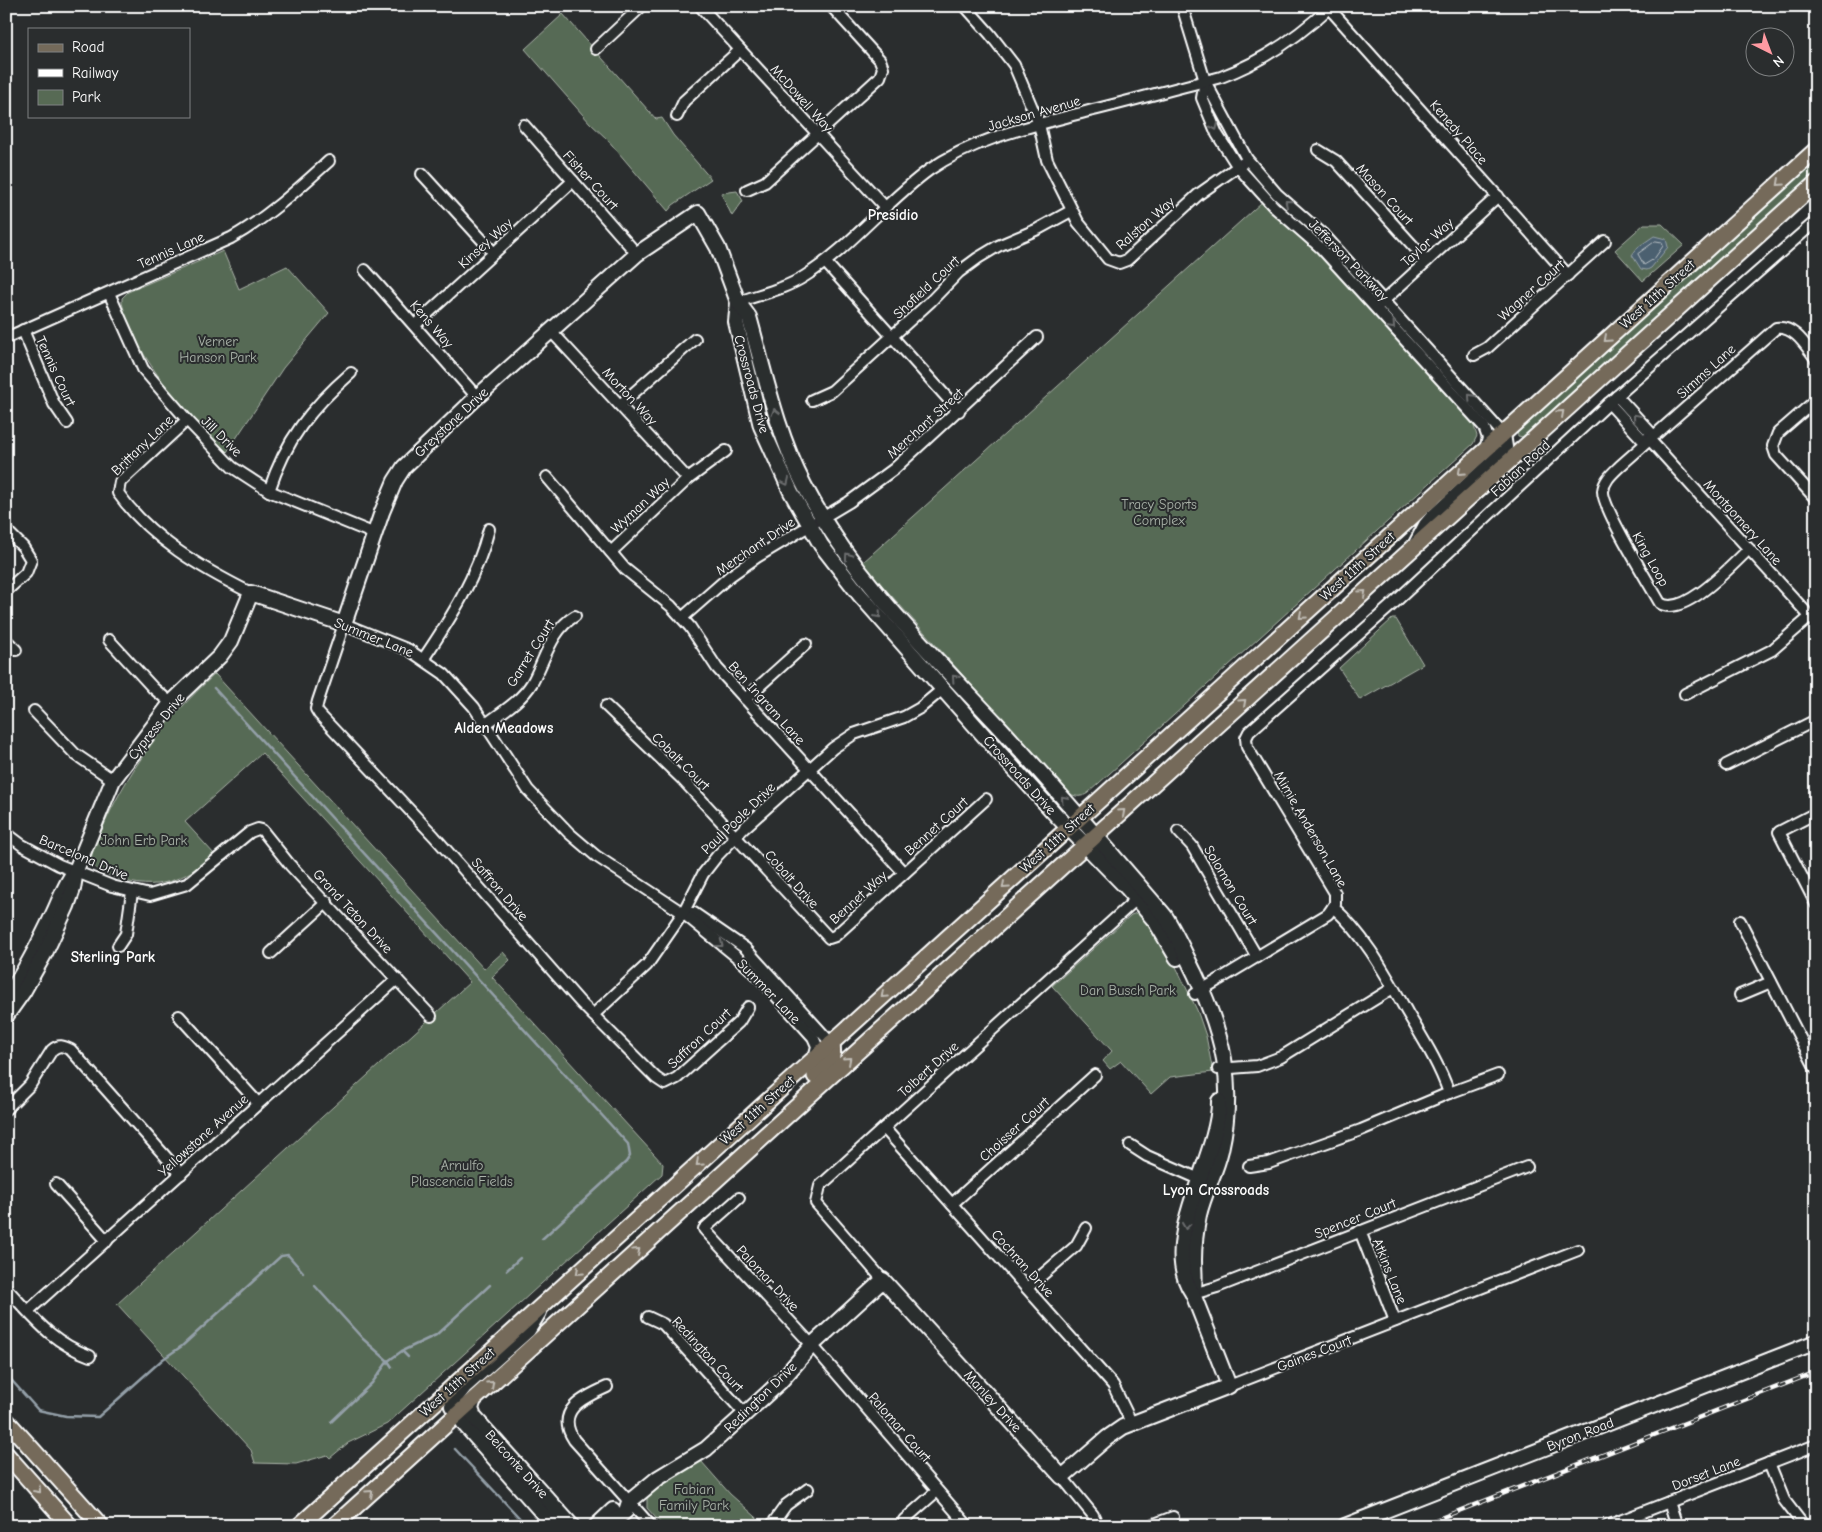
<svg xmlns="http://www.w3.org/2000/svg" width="1822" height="1532" viewBox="0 0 1822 1532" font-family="'Comic Neue',sans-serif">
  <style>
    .green { fill: #576a54; stroke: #abb4aa }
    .water { fill: #4c606f; stroke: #94a0a9 }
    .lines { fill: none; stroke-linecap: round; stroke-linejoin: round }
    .shore { stroke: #b7bfc5; stroke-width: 1 }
    .stream { stroke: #94a0a9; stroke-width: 2.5 }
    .street-casing { stroke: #fff; stroke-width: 14 }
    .secondary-casing { stroke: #fff; stroke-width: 18 }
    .primary-casing { stroke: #fff; stroke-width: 19 }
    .street { stroke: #2a2d2e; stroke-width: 10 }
    .secondary { stroke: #2a2d2e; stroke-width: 14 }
    .primary { stroke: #746a5a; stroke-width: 15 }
    .rail-casing { stroke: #fff; stroke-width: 4.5 }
    .rail { stroke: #2a2d2e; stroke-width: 2.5; stroke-dasharray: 8; stroke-linecap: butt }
    .oneway { stroke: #6a6c6d }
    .oneway2 { stroke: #c0bcb5 }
    .labels { text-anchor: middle; stroke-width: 4; stroke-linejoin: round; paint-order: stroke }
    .street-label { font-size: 14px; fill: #fff; stroke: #2a2d2e }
    .park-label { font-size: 14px; fill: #abb4aa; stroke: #2a2d2e }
    .neighbourhood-label { font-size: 15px; font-weight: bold; fill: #fff; stroke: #2a2d2e }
  </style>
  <rect width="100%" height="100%" fill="#2a2d2e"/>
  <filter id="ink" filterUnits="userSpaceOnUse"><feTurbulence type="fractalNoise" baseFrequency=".02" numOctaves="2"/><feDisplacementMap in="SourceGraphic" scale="10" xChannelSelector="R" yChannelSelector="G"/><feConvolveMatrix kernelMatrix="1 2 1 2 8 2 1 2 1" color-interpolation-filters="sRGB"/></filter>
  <g filter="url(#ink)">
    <g class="green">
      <path d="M 563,14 L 656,119 L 662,118 L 673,135 L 711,179 L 673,205 L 668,211 L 607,139 L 590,123 L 525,49 Z"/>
      <path d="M 1816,159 L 1816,173 L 1530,431 L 1523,437 L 1518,436 L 1517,431 L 1533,415 Z"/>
      <path d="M 737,191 L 743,201 L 732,216 L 721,193 Z"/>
      <path d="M 1262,202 L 1320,254 L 1473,423 L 1477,436 L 1473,444 L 1088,793 C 1081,798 1074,797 1068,792 L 862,563 Z"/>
      <path d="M 1644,224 L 1662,224 L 1684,245 L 1643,281 L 1615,250 Z"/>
      <path d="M 223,251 L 239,289 L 287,266 L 329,313 L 283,368 L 227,452 C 185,410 137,362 122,303 L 122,298 L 128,292 Z"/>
      <path d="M 1392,619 L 1396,619 L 1423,664 L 1360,700 L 1339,668 Z"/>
      <path d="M 215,674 L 484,969 L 503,952 L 510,960 L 492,977 L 663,1164 L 662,1174 L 387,1424 L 348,1443 L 330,1458 L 327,1455 L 296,1464 L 255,1463 L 251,1450 L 117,1304 L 470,982 L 262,753 L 185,822 L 215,855 C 184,880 156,893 117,878 C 109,875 99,872 93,866 C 88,856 96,843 100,834 C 126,772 166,719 215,674 Z"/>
      <path d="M 1139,912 L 1165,944 L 1197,1010 L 1206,1036 L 1213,1072 L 1170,1077 L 1151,1094 L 1121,1061 L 1110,1069 L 1103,1061 L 1112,1051 L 1052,986 L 1131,915 Z"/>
      <path d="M 701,1461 L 730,1494 L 764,1524 L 763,1526 L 663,1526 L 647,1508 L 647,1498 L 665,1481 Z"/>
    </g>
    <path class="water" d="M 1654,236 L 1666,239 L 1668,247 L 1651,268 L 1647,270 L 1641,269 L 1632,255 L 1638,247 Z"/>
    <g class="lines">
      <path class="shore" d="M 1656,241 L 1662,242 L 1663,246 L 1654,259 L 1644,265 L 1638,254 Z"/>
      <g class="stream">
        <path d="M 214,688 L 628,1144 L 630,1156 L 626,1162 L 542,1239"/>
        <path d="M 507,1270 L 520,1258"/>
        <path d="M 315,1286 L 363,1339 L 388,1361 L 402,1351 L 408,1357"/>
        <path d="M 402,1351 L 436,1335 L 490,1285"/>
        <path d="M 6,1374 L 38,1410 L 66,1416 L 98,1417 L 163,1359 L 182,1346 L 281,1256 L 288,1255 L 303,1272"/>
        <path d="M 331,1422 L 372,1383 L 388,1361 L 392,1367"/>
        <path d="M 455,1449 L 527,1526"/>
      </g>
      <defs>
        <g id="street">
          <path d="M 700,6 L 885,207"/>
          <path d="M 965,6 L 990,34 L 1014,65 L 1039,124 L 1047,160 L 1078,222 L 1108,259 L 1119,263 L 1127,260 L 1199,194 L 1243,163"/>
          <path d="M 1182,6 L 1205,81 L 1247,159 L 1277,194 L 1326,237 L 1503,434"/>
          <path d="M 1329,8 L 1568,275"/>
          <path d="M 596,49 L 642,6"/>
          <path d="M 1205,81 L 1202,98 L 1217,134 L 1238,167 L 1274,207 L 1321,248 L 1484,427 L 1488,438 L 1485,449"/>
          <path d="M 677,116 L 684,101 L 740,50"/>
          <path d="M 524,125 L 637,254"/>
          <path d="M 1318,150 L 1336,161 L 1427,261"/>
          <path d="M 422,174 L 494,253"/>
          <path d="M 747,190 L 765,182 L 880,77 L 883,68 L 880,60 L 831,6"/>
          <path d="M 825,262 L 959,411"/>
          <path d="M 365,270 L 477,397"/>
          <path d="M 109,293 L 143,369 L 187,420 L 232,467 L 269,491 L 375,534"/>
          <path d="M 738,302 C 761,294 785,289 805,276 C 851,247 885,202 929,170 C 975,138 1032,126 1085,112 C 1131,101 1176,88 1221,77 C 1264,61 1298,37 1331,6"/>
          <path d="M 1380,304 L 1498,196"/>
          <path d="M 415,325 L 573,181"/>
          <path d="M 23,330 L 54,404 L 67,423"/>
          <path d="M 551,331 L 688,479"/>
          <path d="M 6,338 L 231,238 C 268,217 298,189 329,161"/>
          <path d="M 1474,355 L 1487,348 L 1605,241"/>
          <path d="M 1617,396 L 1650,432 L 1650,440"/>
          <path d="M 812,400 L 832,391 L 931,301 L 959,272 L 978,258 L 998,246 L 1038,229 L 1071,211"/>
          <path d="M 1816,400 L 1778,433 L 1773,446 L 1776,455 L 1816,499"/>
          <path d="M 1609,403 L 1642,439 L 1650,440 L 1816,623"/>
          <path d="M 620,405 L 695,339"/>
          <path d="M 187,420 L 120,482 L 118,493 C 151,539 201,568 251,593"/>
          <path d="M 547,477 L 625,569 L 671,606 L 690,627 L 717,668 L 904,873"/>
          <path d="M 269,491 C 286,439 311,408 351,373"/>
          <path d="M 6,530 L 23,547 L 31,560 L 26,573 L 6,591"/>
          <path d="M 1749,549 C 1732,565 1683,619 1660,603 C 1649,583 1602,508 1603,491 C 1604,480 1613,473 1620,466 L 1776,328 C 1795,326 1805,345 1816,359"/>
          <path d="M 611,552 L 688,479 L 726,451"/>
          <path d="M 682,618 L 730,576 L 757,557 L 849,502 L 894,469 L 1037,337"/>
          <path d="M 6,640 L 16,650"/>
          <path d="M 109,640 L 153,688 L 171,703"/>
          <path d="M 424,658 C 451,618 477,577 489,529"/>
          <path d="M 1685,694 L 1772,650 L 1810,617"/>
          <path d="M 745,699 L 806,644"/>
          <path d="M 606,706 L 682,779 L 829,938 L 835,936 L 986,799"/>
          <path d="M 34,711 L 75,754 L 113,780"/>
          <path d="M 486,724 C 502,712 521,701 532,683 C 545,660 551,630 575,616"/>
          <path d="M 1726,765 L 1816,720"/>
          <path d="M 1816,813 L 1779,832 L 1816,904"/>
          <path d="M 1178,831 L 1192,846 L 1257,957"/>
          <path d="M 6,833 L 22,845 L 59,865 L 112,886 L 150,895 L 187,884 L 250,832 L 258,829 L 262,830 L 290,865 L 431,1016"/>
          <path d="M 683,913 L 694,913 L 745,948 L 831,1043"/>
          <path d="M 1740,921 L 1816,1069"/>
          <path d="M 118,946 L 126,934 L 132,892"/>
          <path d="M 271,953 L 327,902"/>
          <path d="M 1195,994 L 1328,914 L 1335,904 L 1335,893 L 1247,747 L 1246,738 L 1249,732 L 1394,603 L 1609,403 L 1816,221"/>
          <path d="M 1740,995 L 1771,982"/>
          <path d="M 748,1007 L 739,1022 L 677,1078 L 665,1084 L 656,1078 L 580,1002 L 434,836 L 319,714 L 316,709 L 318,701 L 344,624 L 409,650 L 444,674 L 474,707 L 528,790 L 569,833 L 596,856 L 683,913 L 737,957 L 758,976 L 813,1037 L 817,1046 L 814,1058"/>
          <path d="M 593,1015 L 647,965 L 683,913 L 703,874 L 717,856 L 744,828 L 833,748 L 854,734 L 904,717 L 920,708 L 944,688"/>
          <path d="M 179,1016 L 258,1103"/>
          <path d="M 1218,1069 L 1257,1066 L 1281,1057 L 1393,988"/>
          <path d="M 1449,1093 L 1498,1075"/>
          <path d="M 6,1109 L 30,1085 L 52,1050 C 59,1044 63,1046 71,1050 L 181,1174"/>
          <path d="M 884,1128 L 1113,1385 L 1132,1424"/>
          <path d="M 1130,1145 L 1147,1156 L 1204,1181"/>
          <path d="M 1249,1166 L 1269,1163 L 1361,1130 L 1449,1093 C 1439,1064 1423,1039 1407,1012 C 1386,975 1365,935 1333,907"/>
          <path d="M 56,1184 L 107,1241"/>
          <path d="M 739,1198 L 704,1229 L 812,1345 L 968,1526"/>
          <path d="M 952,1204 L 1095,1075"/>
          <path d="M 1360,1231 L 1395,1321"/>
          <path d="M 883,1280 L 816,1203 L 820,1186 L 1141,895"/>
          <path d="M 6,1288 C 34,1318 51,1342 90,1356"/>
          <path d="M 1027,1288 L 1076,1246 L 1086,1228"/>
          <path d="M 1193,1294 L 1217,1287 L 1527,1167"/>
          <path d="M 28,1311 L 397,979"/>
          <path d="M 648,1317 L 663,1324 L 745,1414"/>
          <path d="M 1229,1386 L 1578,1250"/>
          <path d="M 607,1387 C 582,1398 555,1411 574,1440 L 651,1526"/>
          <path d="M 1769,1463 L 1784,1500 L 1804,1526"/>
          <path d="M 1062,1477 L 1093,1515 L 1098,1526"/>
          <path d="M 1669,1502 L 1677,1526"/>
          <path d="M 904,1520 L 937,1491"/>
          <path d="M 771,1526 L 786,1505 L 808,1489"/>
          <path d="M 1149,1526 L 1173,1517"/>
          <path d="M 1607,1526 L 1816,1445"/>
        </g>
        <g id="secondary">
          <path d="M 738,302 L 736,322 L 761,426 L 791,492 L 821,545 L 859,594 L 986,738 L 1057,816 L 1127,888 L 1155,921 L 1177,958"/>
          <path d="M 1416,544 L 1426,525 L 1432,518 L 1493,462 L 1505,447 L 1503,434"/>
          <path d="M 6,998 C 25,972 40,942 54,912 C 61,897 65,884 75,871"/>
          <path d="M 6,1016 L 23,992 L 46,951 L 67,906 L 73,889 L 76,870 L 113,780 L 171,703 L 220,656 L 231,641 L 251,593 L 344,624 L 382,512 L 395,481 L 404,467 L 477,397 L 637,254 L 698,213 L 718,248 L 738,302 L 749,317 C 765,374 777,433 804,485 C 851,576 927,649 996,723 C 1054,786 1109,851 1165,916 C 1177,935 1185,954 1195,974 C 1223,1034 1236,1084 1221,1150 C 1216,1172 1204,1193 1199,1215 C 1196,1230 1194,1245 1194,1260 C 1194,1272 1196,1282 1193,1294"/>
          <path d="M 539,1312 L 528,1330 L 465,1386 L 457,1396 L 452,1406 L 465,1425 L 554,1526"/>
          <path d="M 474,1399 L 471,1409 L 474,1417 L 572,1526"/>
          <path d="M 596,1526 L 613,1510"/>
          <path d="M 609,1526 L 626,1511 L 629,1502 L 658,1478 L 706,1449 L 745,1414 L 780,1382 L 812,1345 L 883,1280 L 1062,1477 L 1107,1438 L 1123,1427 L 1229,1386 L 1193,1294 C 1156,1242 1220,1157 1219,1101"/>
          <path d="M 1345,1526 L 1816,1342"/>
        </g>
        <g id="primary">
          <path d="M 815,1076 C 826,1067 837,1059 831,1043"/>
          <path d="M 6,1420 L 101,1526"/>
          <path d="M 6,1454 L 70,1526"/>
          <path d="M 299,1526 L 1816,150"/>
          <path d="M 334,1526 L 1816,183"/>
        </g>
      </defs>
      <use href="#street" class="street-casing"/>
      <use href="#secondary" class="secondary-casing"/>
      <use href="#primary" class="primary-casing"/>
      <use href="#street" class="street"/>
      <use href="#secondary" class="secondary"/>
      <use href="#primary" class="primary"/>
      <defs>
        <path id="rail" d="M 1420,1526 L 1816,1372"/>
      </defs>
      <use href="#rail" class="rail-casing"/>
      <use href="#rail" class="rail"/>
    </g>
    <defs><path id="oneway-chevron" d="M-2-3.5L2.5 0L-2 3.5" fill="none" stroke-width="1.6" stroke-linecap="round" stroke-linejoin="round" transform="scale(1.25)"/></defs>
    <g class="oneway">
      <use href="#oneway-chevron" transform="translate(1215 127) rotate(66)"/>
      <use href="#oneway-chevron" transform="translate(1288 203) rotate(-140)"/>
      <use href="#oneway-chevron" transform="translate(1392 326) rotate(48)"/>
      <use href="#oneway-chevron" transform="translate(1471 397) rotate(-132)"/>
      <use href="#oneway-chevron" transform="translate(775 412) rotate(-105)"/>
      <use href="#oneway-chevron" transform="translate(1636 417) rotate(-131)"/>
      <use href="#oneway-chevron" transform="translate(786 482) rotate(65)"/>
      <use href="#oneway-chevron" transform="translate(848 556) rotate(-126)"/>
      <use href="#oneway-chevron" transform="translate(878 615) rotate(48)"/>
      <use href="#oneway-chevron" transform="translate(955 678) rotate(-132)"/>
      <use href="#oneway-chevron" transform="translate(1064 799) rotate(-132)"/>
      <use href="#oneway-chevron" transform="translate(720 944) rotate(38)"/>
      <use href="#oneway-chevron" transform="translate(1186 1226) rotate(98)"/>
    </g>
    <g class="oneway2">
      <use href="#oneway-chevron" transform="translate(1780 183) rotate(138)"/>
      <use href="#oneway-chevron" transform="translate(1607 339) rotate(138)"/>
      <use href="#oneway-chevron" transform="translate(1561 413) rotate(-42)"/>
      <use href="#oneway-chevron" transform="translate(1461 472) rotate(138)"/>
      <use href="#oneway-chevron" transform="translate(1363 593) rotate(-42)"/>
      <use href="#oneway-chevron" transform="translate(1302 616) rotate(138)"/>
      <use href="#oneway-chevron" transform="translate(1243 702) rotate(-42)"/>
      <use href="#oneway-chevron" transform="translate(1122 812) rotate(-42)"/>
      <use href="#oneway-chevron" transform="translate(1005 886) rotate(138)"/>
      <use href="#oneway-chevron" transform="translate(884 995) rotate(138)"/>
      <use href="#oneway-chevron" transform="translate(848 1060) rotate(-42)"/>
      <use href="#oneway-chevron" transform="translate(699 1163) rotate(138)"/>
      <use href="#oneway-chevron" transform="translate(637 1251) rotate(-42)"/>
      <use href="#oneway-chevron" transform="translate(579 1272) rotate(138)"/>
      <use href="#oneway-chevron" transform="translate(491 1384) rotate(-42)"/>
      <use href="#oneway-chevron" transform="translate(38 1490) rotate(48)"/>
      <use href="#oneway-chevron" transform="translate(370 1493) rotate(-42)"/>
    </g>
  </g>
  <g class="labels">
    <g class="street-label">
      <text transform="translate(802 98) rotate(48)" y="5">McDowell Way</text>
      <text transform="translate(1034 113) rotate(-16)" y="5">Jackson Avenue</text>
      <text transform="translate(1459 132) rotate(49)" y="5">Kenedy Place</text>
      <text transform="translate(591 180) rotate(48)" y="5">Fisher Court</text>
      <text transform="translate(1385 194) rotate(48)" y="5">Mason Court</text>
      <text transform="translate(1145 223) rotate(-41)" y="5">Ralston Way</text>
      <text transform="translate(1427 242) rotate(-42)" y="5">Taylor Way</text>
      <text transform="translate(485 243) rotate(-42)" y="5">Kinsey Way</text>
      <text transform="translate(171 250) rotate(-24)" y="5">Tennis Lane</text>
      <text transform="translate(1349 260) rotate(46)" y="5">Jefferson Parkway</text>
      <text transform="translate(926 287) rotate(-43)" y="5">Shofield Court</text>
      <text transform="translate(1531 290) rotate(-42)" y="5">Wagner Court</text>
      <text transform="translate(1657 294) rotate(-42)" y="5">West 11th Street</text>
      <text transform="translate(432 324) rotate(49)" y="5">Kens Way</text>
      <text transform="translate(56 371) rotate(65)" y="5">Tennis Court</text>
      <text transform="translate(1706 371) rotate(-42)" y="5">Simms Lane</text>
      <text transform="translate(752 384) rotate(75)" y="5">Crossroads Drive</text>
      <text transform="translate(630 396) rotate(47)" y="5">Morton Way</text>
      <text transform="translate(451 422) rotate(-43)" y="5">Greystone Drive</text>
      <text transform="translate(925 423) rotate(-42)" y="5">Merchant Street</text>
      <text transform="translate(222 436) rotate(45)" y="5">Jill Drive</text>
      <text transform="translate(142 445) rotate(-44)" y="5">Brittany Lane</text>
      <text transform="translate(1520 468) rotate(-43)" y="5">Fabian Road</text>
      <text transform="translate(640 505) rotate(-43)" y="5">Wyman Way</text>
      <text transform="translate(1743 522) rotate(48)" y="5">Montgomery Lane</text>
      <text transform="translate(755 546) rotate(-34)" y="5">Merchant Drive</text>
      <text transform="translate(1651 559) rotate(61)" y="5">King Loop</text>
      <text transform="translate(1357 566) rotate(-42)" y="5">West 11th Street</text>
      <text transform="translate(374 637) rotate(22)" y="5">Summer Lane</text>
      <text transform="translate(530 653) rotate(-58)" y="5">Garret Court</text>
      <text transform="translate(767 703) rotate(48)" y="5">Ben Ingram Lane</text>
      <text transform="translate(156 726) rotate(-51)" y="5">Cypress Drive</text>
      <text transform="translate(681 761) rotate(45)" y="5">Cobalt Court</text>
      <text transform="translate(1020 775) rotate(48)" y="5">Crossroads Drive</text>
      <text transform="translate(738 818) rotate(-44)" y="5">Paul Poole Drive</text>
      <text transform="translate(936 826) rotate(-42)" y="5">Bennet Court</text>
      <text transform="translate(1311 829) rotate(60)" y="5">Mimie Anderson Lane</text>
      <text transform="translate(1057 838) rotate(-42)" y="5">West 11th Street</text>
      <text transform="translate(84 857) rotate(23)" y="5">Barcelona Drive</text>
      <text transform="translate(792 879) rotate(48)" y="5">Cobalt Drive</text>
      <text transform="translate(1231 885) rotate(59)" y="5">Solomon Court</text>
      <text transform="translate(500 889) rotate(49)" y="5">Saffron Drive</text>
      <text transform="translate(858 897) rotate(-42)" y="5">Bennet Way</text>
      <text transform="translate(353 911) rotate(47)" y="5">Grand Teton Drive</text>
      <text transform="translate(769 991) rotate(46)" y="5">Summer Lane</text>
      <text transform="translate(699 1038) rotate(-43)" y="5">Saffron Court</text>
      <text transform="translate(928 1069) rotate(-42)" y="5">Tolbert Drive</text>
      <text transform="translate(757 1110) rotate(-42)" y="5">West 11th Street</text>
      <text transform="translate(1014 1129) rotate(-42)" y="5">Choisser Court</text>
      <text transform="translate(203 1135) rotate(-42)" y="5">Yellowstone Avenue</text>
      <text transform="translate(1355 1218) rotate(-22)" y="5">Spencer Court</text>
      <text transform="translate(1023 1263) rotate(48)" y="5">Cochran Drive</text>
      <text transform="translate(1390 1271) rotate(68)" y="5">Atkins Lane</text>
      <text transform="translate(768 1278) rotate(47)" y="5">Palomar Drive</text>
      <text transform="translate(1314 1353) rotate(-21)" y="5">Gaines Court</text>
      <text transform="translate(708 1354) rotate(47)" y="5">Redington Court</text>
      <text transform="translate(457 1382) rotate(-42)" y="5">West 11th Street</text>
      <text transform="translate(760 1397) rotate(-44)" y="5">Redington Drive</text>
      <text transform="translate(993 1401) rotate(48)" y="5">Manley Drive</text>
      <text transform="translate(900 1427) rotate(49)" y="5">Palomar Court</text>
      <text transform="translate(1580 1434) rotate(-21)" y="5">Byron Road</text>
      <text transform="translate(517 1464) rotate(48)" y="5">Belconte Drive</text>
      <text transform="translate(1706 1473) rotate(-21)" y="5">Dorset Lane</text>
    </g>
    <g class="park-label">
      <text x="218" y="346">Verner<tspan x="218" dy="16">Hanson Park</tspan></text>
      <text x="1159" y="509">Tracy Sports<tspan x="1159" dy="16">Complex</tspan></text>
      <text x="144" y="845">John Erb Park</text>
      <text x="1128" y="995">Dan Busch Park</text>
      <text x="462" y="1170">Arnulfo<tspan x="462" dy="16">Plascencia Fields</tspan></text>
      <text x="694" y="1494">Fabian<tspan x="694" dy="16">Family Park</tspan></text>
    </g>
    <g class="neighbourhood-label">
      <text x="893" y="220">Presidio</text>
      <text x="504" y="733">Alden Meadows</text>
      <text x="113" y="962">Sterling Park</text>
      <text x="1216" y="1195">Lyon Crossroads</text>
    </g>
  </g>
  <rect width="1822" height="1532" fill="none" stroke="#2a2d2e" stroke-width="25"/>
  <rect x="12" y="12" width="1797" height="1507" fill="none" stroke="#fff" stroke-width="2" filter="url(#ink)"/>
  <rect x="28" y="28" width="162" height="90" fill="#2a2d2e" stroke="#7f8182"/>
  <rect x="38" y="44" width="25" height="8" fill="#746a5a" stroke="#7f8182"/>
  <text x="72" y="52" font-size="15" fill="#ffffff">Road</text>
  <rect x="38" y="69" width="25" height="8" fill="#ffffff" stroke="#7f8182"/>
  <text x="72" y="78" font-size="15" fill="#ffffff">Railway</text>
  <rect x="38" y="90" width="25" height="15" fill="#576a54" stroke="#7f8182"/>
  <text x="72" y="102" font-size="15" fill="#ffffff">Park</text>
  <g transform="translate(1770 52) rotate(138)"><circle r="24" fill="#2a2d2e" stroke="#7f8182"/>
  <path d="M0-4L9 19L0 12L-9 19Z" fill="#ff9aa2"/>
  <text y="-8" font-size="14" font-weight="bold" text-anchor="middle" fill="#ffffff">N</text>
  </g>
</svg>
